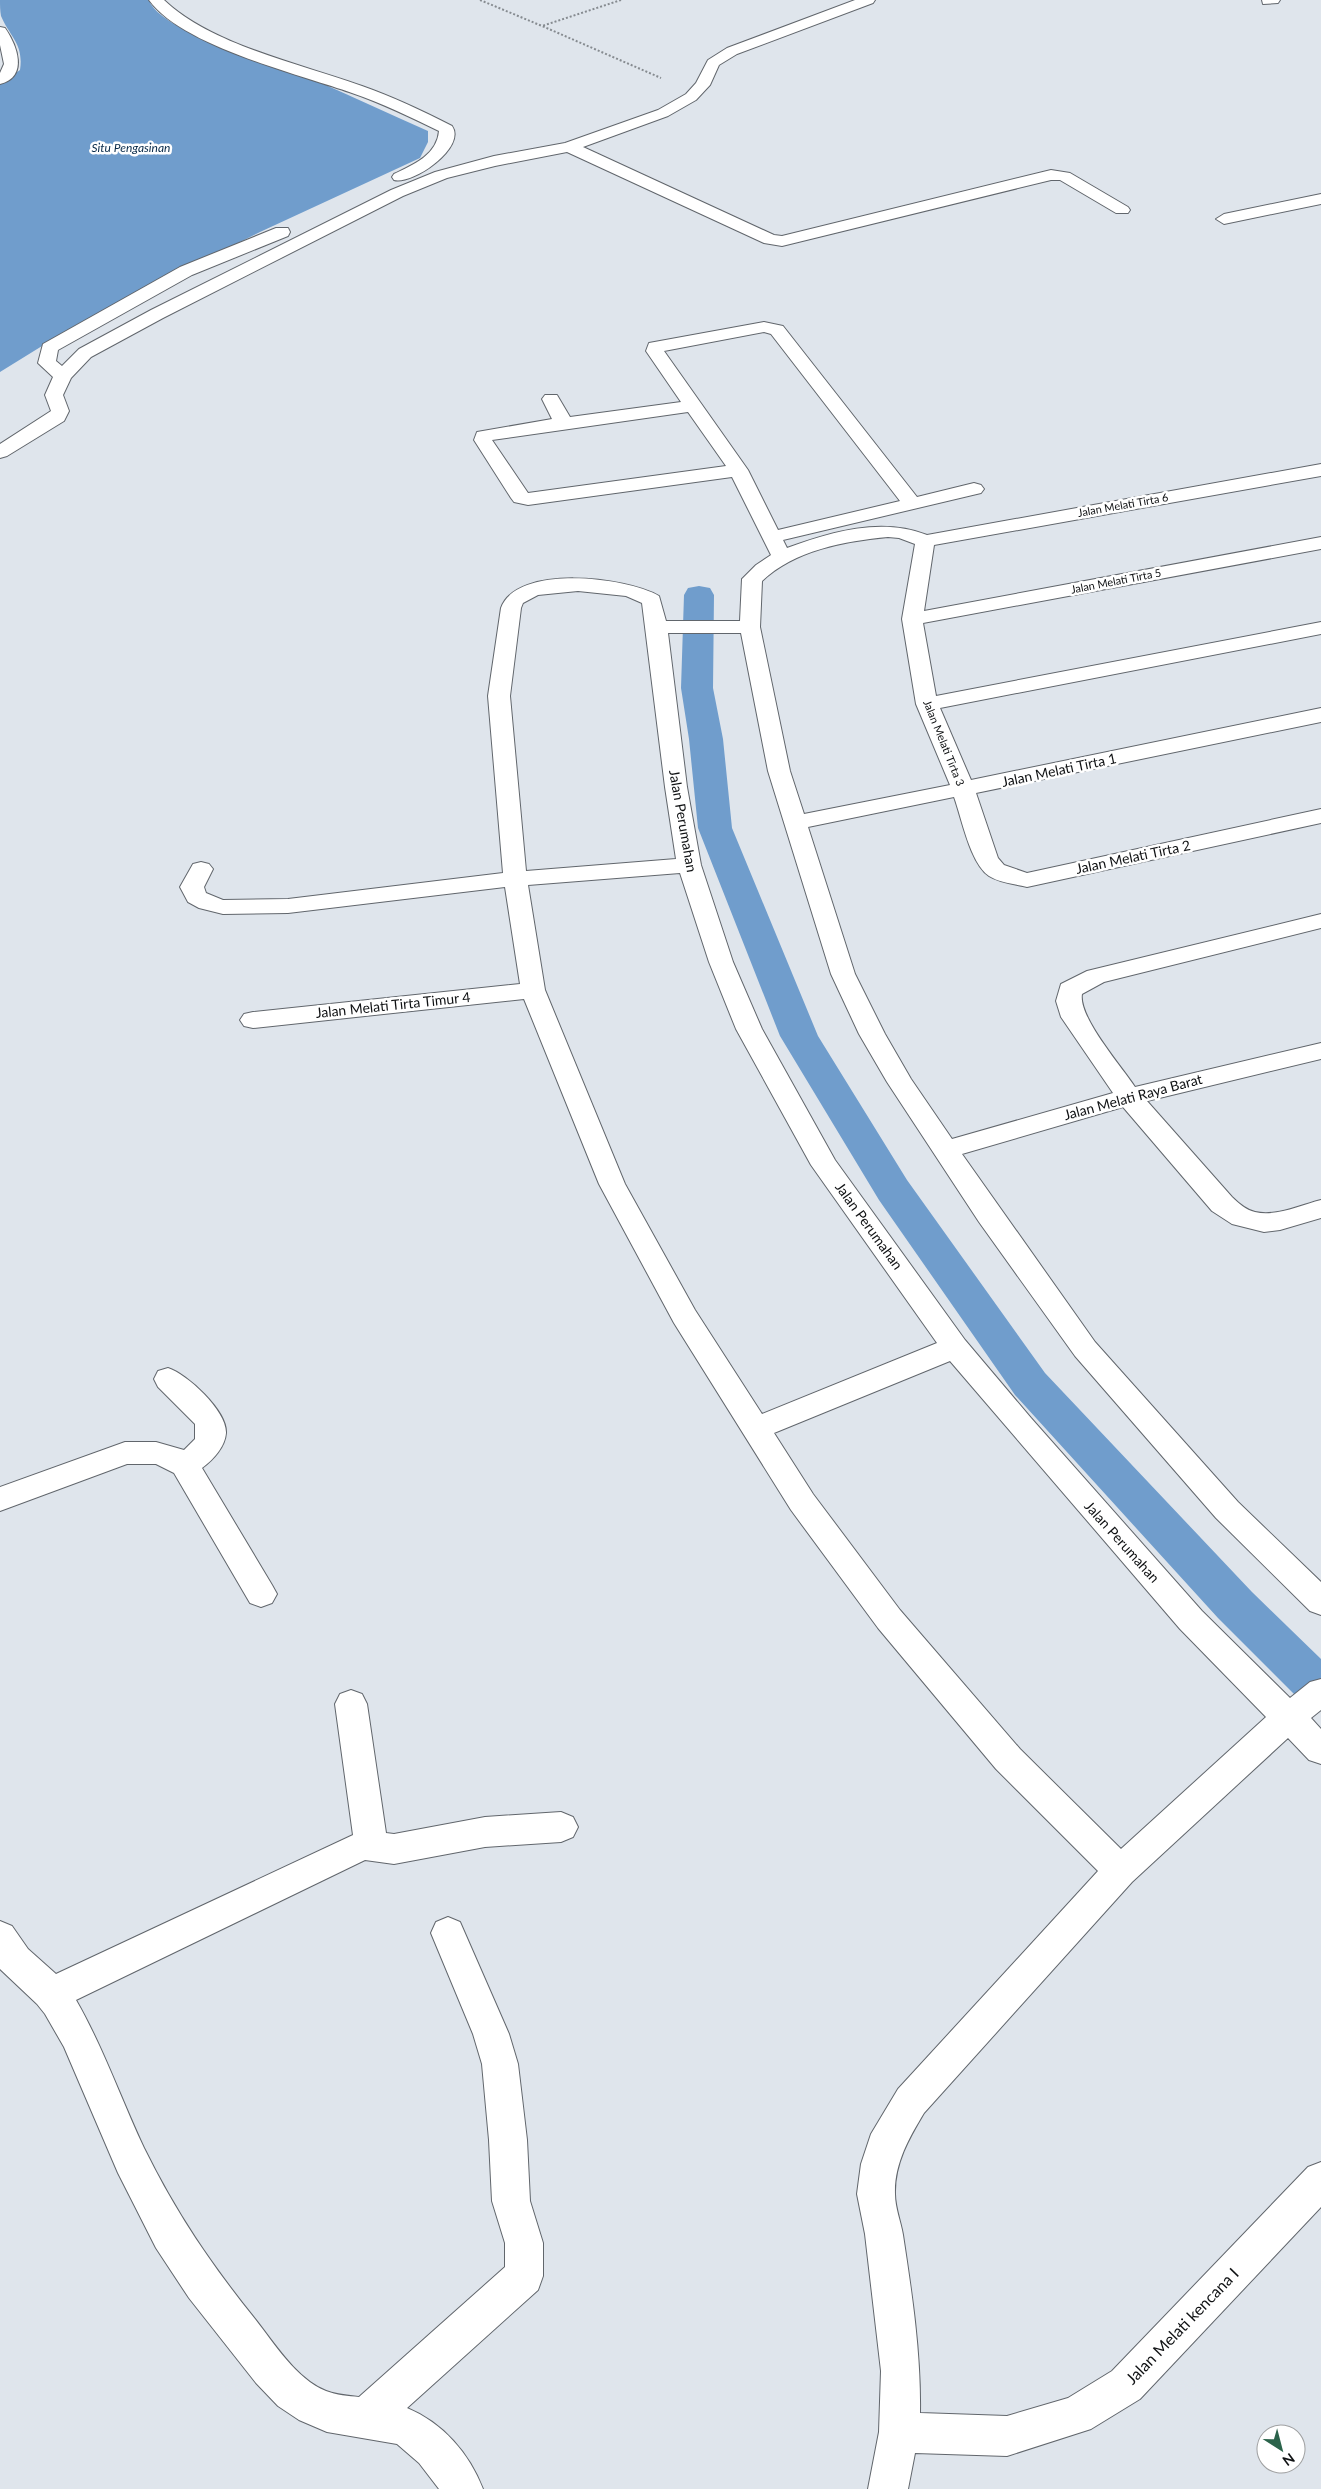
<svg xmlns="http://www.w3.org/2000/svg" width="1321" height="2489" viewBox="0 0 1321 2489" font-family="Lato,sans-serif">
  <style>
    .water { fill: #709dcc }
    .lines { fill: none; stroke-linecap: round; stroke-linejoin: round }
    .canal { fill: #709dcc; fill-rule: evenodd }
    .minor-casing { stroke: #61666c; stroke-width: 2 }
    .path { stroke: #868b90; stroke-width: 2; stroke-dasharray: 2 2; stroke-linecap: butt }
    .minor { fill: #fff; fill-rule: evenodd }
    .labels { text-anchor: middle; stroke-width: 5; stroke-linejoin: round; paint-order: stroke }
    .far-street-label { font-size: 11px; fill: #0f1113; stroke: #fff }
    .far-water-label { font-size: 12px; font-style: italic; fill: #082a49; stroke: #fff }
    .street-label { font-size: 14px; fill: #0f1113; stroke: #fff }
    .near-street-label { font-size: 16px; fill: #0f1113; stroke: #fff }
  </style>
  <rect width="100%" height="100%" fill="#dfe5ec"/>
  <path class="water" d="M 0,0 L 149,0 C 160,33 285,68 319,82 C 356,98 391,115 428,131 L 428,142 L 420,158 L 260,232 L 76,325 L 0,372 L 0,84 L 20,70 C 24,44 10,37 1,16 C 0,11 0,5 0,0 Z"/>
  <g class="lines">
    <path class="canal" d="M 699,586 L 710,588 L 714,595 L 713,688 L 723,739 L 732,828 L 818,1036 L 907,1180 L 1045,1373 L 1252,1592 L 1321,1659 L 1321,1710 L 1304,1704 L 1218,1618 L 1015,1395 L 879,1200 L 780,1036 L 698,828 L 689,739 L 681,688 L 684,595 L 688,588 Z"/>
    <defs>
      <g id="minor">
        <path d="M 149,0 L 164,0 C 211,45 301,64 362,86 C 393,97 423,111 452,126 C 467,147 413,185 394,180 L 392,177 L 394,174 C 413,165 437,155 439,131 C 410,117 382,103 352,93 C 298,74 182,46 149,0 Z"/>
        <path d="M 855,0 L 875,0 L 873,3 L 737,54 L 719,65 L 710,85 L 696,100 L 668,116 L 583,147 L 774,235 L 782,236 L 1051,170 L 1070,173 L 1128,207 L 1130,210 L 1128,213 L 1116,213 L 1060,180 L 1051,180 L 782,246 L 764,243 L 567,152 L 495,166 L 447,178 L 403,196 L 163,318 L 91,357 L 71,378 L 63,395 L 69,411 L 64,421 L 7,456 L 0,458 L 0,444 L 51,411 L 45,395 L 53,377 L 38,363 L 43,344 L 180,267 L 276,228 L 288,228 L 290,232 L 288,236 L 192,275 L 58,350 L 56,361 L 62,366 L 79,349 L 151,310 L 391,190 L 435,172 L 494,156 L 565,143 L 658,110 L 686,94 L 696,83 L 708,60 L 727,48 Z"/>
        <path d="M 1262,0 L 1280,0 L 1278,3 L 1263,4 Z"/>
        <path d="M 0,27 L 5,28 C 17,45 29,77 0,84 L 0,73 L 4,64 L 0,45 Z"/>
        <path d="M 1321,194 L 1321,204 L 1224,224 L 1216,219 L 1224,214 Z"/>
        <path d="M 764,322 L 783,326 L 917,497 L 974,483 L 981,485 L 984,489 L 981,493 L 783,540 L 787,548 C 831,532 881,517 927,535 L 1321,464 L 1321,476 L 934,545 L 924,611 L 1321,537 L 1321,549 L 923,623 L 936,696 L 1321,622 L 1321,634 L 940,708 L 971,780 L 1321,708 L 1321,722 L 976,793 L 998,858 L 1004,865 L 1027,873 L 1321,809 L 1321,823 L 1027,887 C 1015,884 1000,883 989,876 C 970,863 962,819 954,797 L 808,827 L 855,974 L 885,1034 L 911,1079 L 952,1139 L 1113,1093 L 1061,1017 L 1056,1001 L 1061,984 L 1087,971 L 1321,914 L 1321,928 L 1104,982 L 1082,994 C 1078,1017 1122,1067 1135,1087 L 1321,1043 L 1321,1059 L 1147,1101 L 1232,1197 C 1238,1203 1246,1210 1255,1212 C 1276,1217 1301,1205 1321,1200 L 1321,1218 L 1280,1230 L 1264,1232 L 1232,1224 L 1212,1211 L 1123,1107 L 962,1154 L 1095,1342 L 1238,1502 L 1321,1582 L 1321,1615 L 1310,1611 L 1216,1518 L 1075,1356 L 979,1222 L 887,1082 L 859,1034 L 831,974 L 768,771 L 741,633 L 668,633 L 687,787 L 701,865 L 733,962 L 762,1029 L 835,1160 L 965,1340 L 1031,1418 L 1202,1611 L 1290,1698 L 1310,1682 L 1321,1679 L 1321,1710 L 1311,1718 L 1321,1729 L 1321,1764 L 1309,1760 L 1288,1738 L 1132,1882 L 924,2113 C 909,2138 894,2164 895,2194 C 895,2208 901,2222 903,2235 C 912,2294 921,2353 920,2413 L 1007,2416 L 1068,2398 L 1112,2371 L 1308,2167 L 1321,2162 L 1321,2207 L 1140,2399 L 1091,2429 L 1007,2456 L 915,2453 L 908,2489 L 868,2489 L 879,2432 L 881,2371 L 865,2234 L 857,2194 L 861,2164 L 871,2134 L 898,2089 L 1098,1871 L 996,1769 L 878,1628 L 791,1510 L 674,1323 L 599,1184 L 524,999 L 253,1028 L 244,1026 L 240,1020 L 244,1014 L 253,1012 L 520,984 L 505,887 L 288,913 L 223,914 L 199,908 L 188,902 L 180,887 L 193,864 L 201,862 L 209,864 L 213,869 L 204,887 L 206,893 L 223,900 L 288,899 L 503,873 L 488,696 L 501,608 C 517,564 626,577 659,596 L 666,621 L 740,621 L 742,579 L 756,565 L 771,555 L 732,477 L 528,505 L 514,502 L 511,498 L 474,440 L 477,432 L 552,419 L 542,399 L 545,395 L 557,395 L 570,417 L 681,402 L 646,351 L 649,343 ZM 764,332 L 771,334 L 900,501 L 778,530 L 748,470 L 664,351 ZM 688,412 L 726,466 L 528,493 L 492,440 ZM 888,537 L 899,538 L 915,544 L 902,619 L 916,704 L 950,785 L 804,814 L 790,771 L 760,627 L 762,581 C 795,550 845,541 888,537 ZM 578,591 L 626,596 L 642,603 L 665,787 L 676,859 L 526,871 L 510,696 L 521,608 L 523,603 L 538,595 ZM 680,873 L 709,962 L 736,1029 L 811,1165 L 937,1343 L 762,1414 L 695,1310 L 625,1184 L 545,990 L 528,885 ZM 950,1361 L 1180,1629 L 1266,1717 L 1121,1849 L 1020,1749 L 900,1610 L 813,1494 L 774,1433 Z"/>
        <path d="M 168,1368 C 187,1374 227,1411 226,1433 C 225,1447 213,1460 202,1468 L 272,1585 L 277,1594 L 272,1603 L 261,1607 L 250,1603 L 174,1473 L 156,1464 L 127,1464 L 0,1511 L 0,1487 L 125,1442 L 156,1442 L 184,1450 L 195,1439 L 195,1424 L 158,1387 L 154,1379 L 158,1371 Z"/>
        <path d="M 351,1690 L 362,1694 L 367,1704 L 386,1833 L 394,1834 L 485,1817 L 561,1812 L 573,1817 L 578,1827 L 573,1837 L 561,1842 L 485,1847 L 394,1864 L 365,1860 L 76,2000 C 103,2047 121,2099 144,2148 C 176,2213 210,2263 255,2319 C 274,2343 296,2379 326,2391 C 336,2395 349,2396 359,2397 L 505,2267 L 505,2243 L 492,2201 L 489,2140 L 482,2064 L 473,2034 L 431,1933 L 436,1922 L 448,1917 L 460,1922 L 509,2034 L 518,2064 L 527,2140 L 530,2201 L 543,2243 L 543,2276 L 538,2290 L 407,2408 C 443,2423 469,2453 483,2489 L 439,2489 L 419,2463 L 397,2444 L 327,2432 L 299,2420 L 278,2406 L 256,2383 L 189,2298 L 156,2248 L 118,2173 L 64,2047 L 45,2014 L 37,2004 L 0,1969 L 0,1921 L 12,1926 L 28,1949 L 56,1974 L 353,1835 L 335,1704 L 340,1694 Z"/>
      </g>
    </defs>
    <use href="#minor" class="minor-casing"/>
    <g class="path">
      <path d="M 480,0 L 542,26"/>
      <path d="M 621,0 L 542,26 L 661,78"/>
    </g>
    <use href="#minor" class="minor"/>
  </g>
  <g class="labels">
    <g class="far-street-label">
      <text transform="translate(1123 505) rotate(-10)" y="4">Jalan Melati Tirta 6</text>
      <text transform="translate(1116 581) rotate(-11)" y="4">Jalan Melati Tirta 5</text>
      <text transform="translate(944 743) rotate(68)" y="4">Jalan Melati Tirta 3</text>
    </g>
    <g class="far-water-label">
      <text x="131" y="152">Situ Pengasinan</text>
    </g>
    <g class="street-label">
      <text transform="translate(1059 770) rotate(-12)" y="5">Jalan Melati Tirta 1</text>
      <text transform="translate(683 821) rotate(80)" y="5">Jalan Perumahan</text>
      <text transform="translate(1133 857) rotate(-12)" y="5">Jalan Melati Tirta 2</text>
      <text transform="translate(393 1005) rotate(-6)" y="5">Jalan Melati Tirta Timur 4</text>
      <text transform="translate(1133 1097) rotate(-15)" y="5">Jalan Melati Raya Barat</text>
      <text transform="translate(869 1226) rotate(54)" y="5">Jalan Perumahan</text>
      <text transform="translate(1122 1542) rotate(48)" y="5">Jalan Perumahan</text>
    </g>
    <g class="near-street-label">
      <text transform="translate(1182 2326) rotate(-46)" y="6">Jalan Melati kencana I</text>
    </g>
  </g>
  <g transform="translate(1281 2449) rotate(144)"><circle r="24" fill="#ffffff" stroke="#9fa0a1"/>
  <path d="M0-4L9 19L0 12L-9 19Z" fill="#2b634b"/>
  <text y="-8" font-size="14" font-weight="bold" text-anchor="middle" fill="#0f1113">N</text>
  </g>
</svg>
